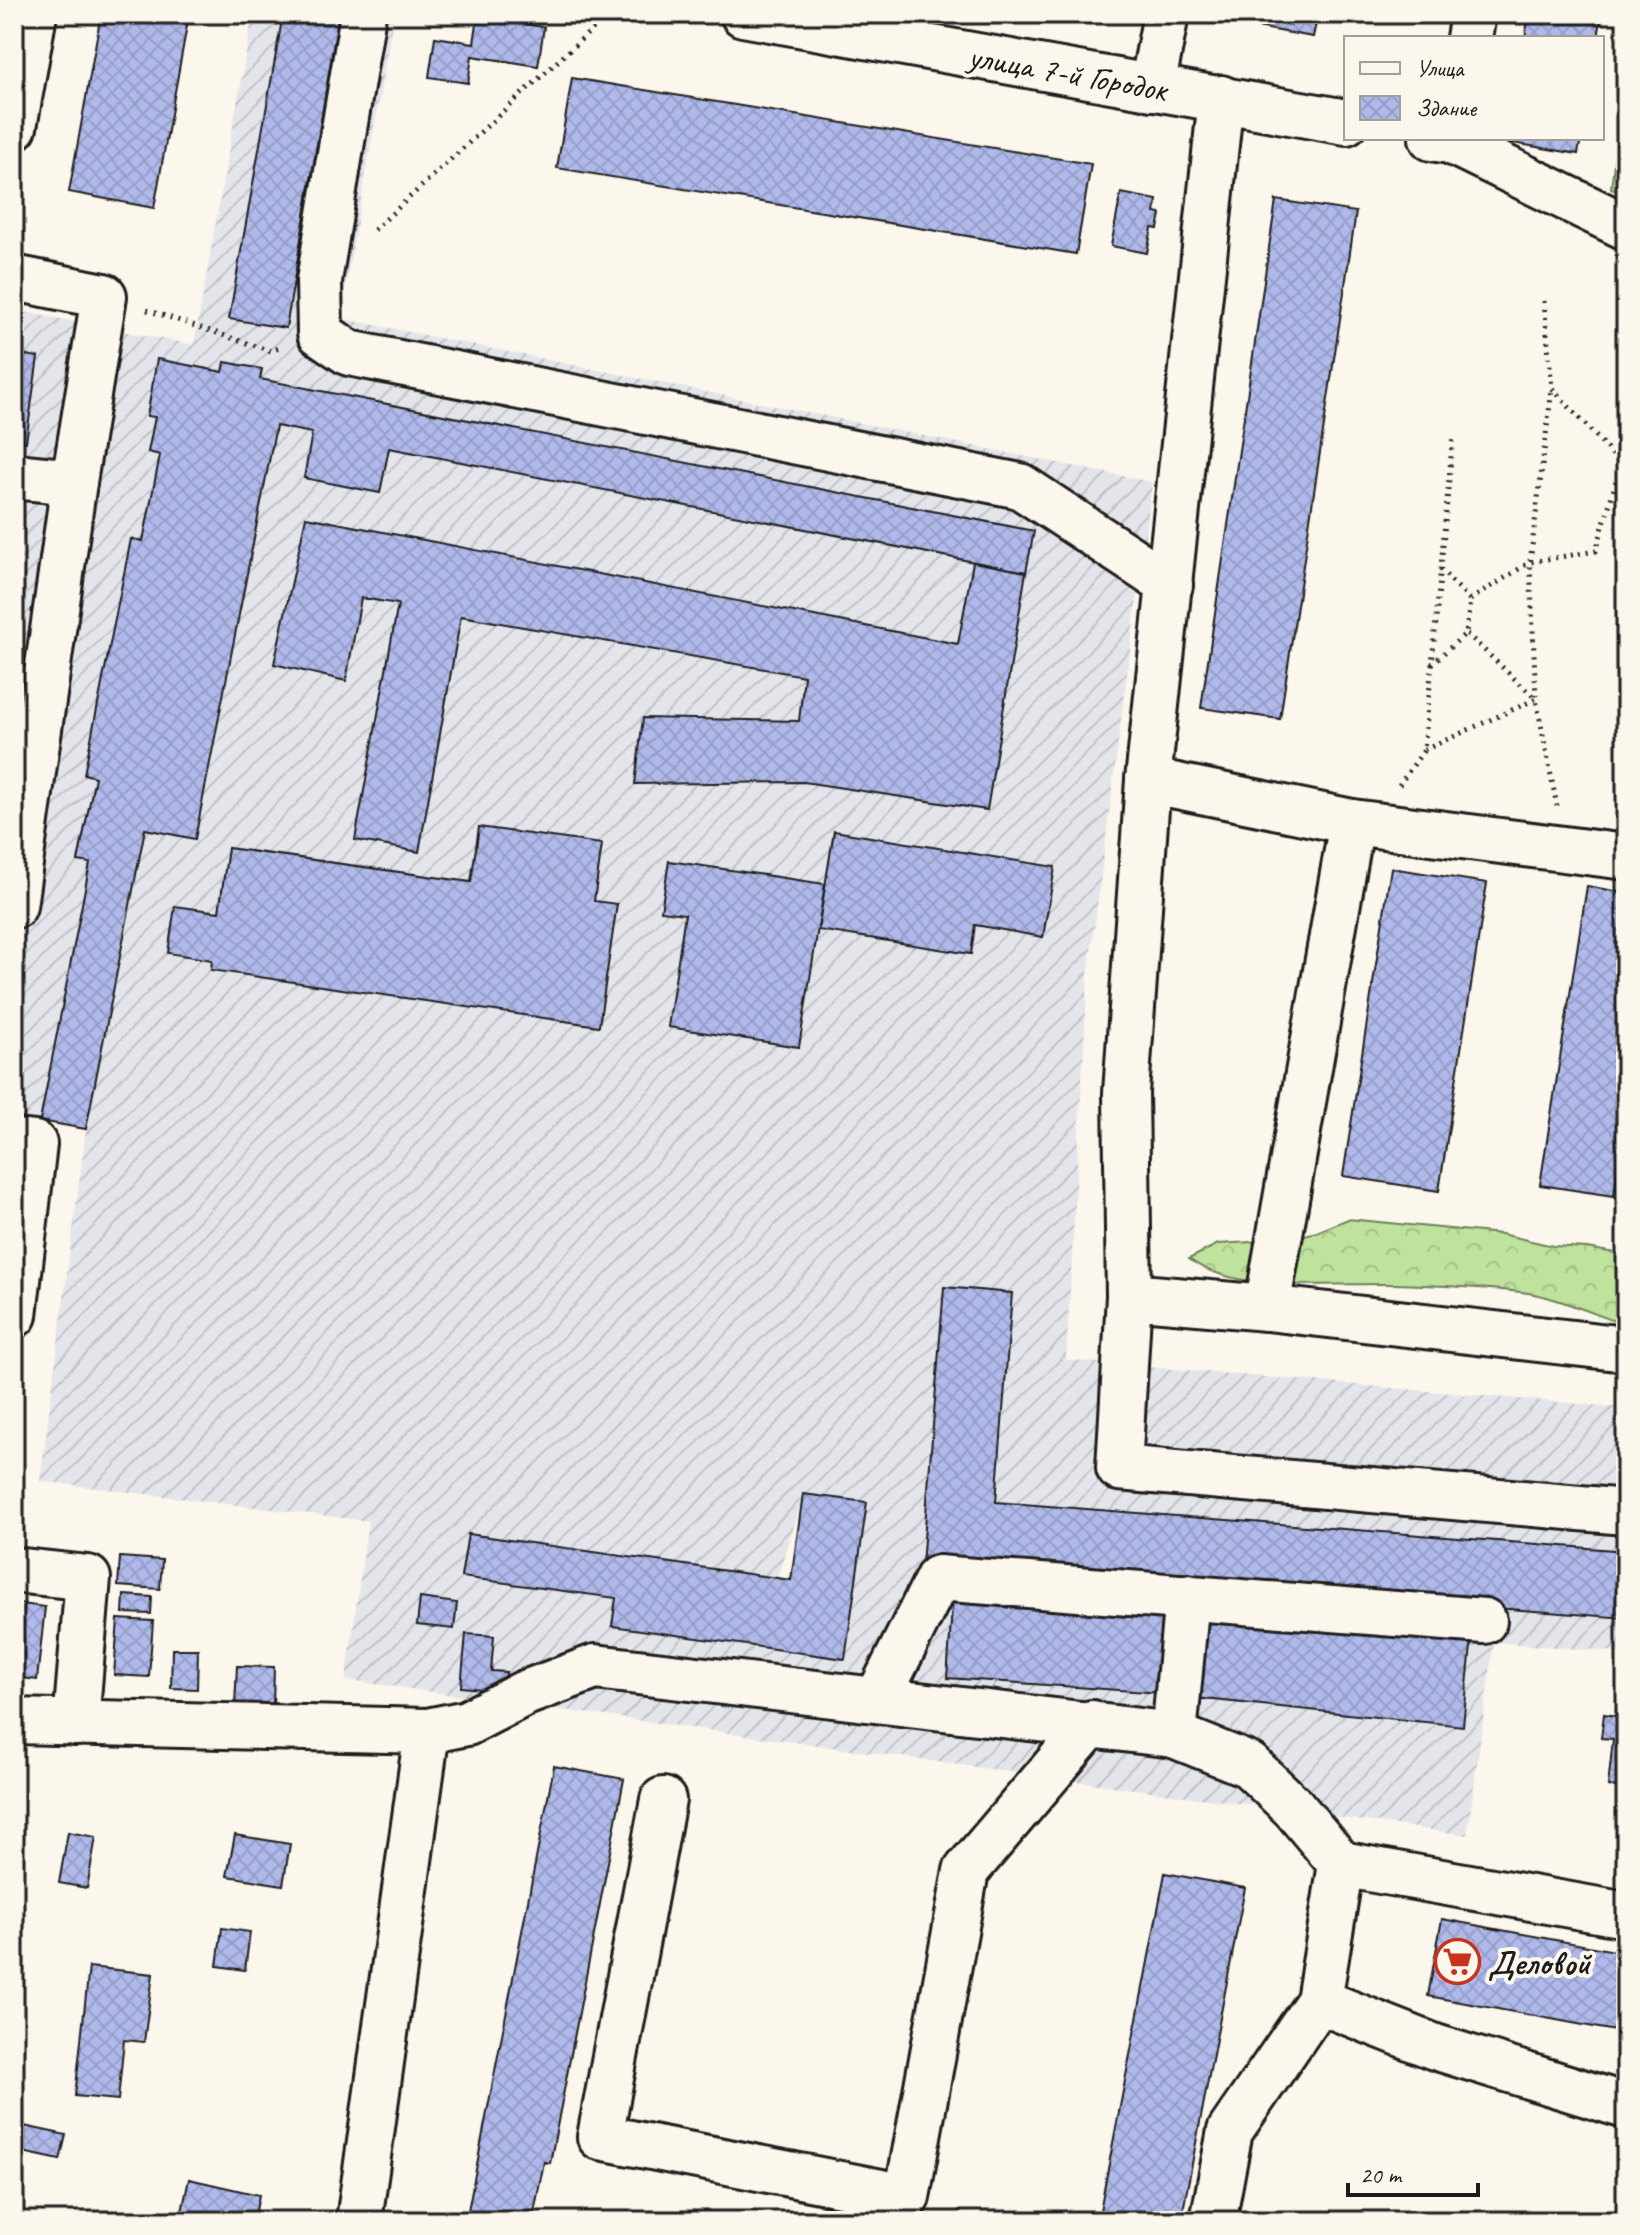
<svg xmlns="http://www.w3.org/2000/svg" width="1640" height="2235" viewBox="0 0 1640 2235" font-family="Caveat,sans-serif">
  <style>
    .industrial { fill: url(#industrial-furrows); fill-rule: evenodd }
    .forest { fill: url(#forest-crowns); stroke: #6e7f5c; stroke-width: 2 }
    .building { fill: url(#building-cross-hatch); stroke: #1c1c1c; stroke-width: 2 }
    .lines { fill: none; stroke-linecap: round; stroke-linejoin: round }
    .minor-casing { stroke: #1c1c1c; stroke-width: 50 }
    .path { stroke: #1c1c1c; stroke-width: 5; stroke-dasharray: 2 6; stroke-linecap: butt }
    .minor { stroke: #fbf7ec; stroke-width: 44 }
    .labels { text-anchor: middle; stroke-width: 8; stroke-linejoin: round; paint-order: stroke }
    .street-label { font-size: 34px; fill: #1c1c1c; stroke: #fbf7ec }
    .poi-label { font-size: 34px; font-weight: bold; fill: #1c1c1c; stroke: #fbf7ec; text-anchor: start }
  </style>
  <defs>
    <pattern id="industrial-furrows" width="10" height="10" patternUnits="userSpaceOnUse" patternTransform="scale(2)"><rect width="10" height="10" fill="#e4e4eb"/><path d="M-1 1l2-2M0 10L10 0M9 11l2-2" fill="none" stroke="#c3c3c9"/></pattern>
    <pattern id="forest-crowns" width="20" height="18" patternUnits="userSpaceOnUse" patternTransform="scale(2)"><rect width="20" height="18" fill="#bfe29c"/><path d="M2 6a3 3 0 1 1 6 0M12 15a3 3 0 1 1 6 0" fill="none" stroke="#a4c186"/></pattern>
    <pattern id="building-cross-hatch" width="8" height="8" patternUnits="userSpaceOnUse" patternTransform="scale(2)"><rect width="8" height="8" fill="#afb9ea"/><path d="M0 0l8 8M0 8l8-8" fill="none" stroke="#969ec8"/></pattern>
  </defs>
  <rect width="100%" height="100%" fill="#fbf7ec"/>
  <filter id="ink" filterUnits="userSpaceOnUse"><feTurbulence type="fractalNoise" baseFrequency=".0125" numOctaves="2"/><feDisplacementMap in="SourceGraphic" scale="16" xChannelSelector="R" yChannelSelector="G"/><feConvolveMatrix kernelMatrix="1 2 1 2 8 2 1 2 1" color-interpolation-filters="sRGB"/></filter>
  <g filter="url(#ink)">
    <path class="industrial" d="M 253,14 L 394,14 L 340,318 L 1152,482 L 1088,975 L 1066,1360 L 1626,1408 L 1626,1653 L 1494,1642 L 1467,1835 L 346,1680 L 368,1521 L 40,1481 L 86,1130 L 14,1116 L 14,310 L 194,345 ZM 802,1500 L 791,1579 L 777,1578 L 777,1577 Z"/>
    <g class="forest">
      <path d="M 1626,14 L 1626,196 L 1611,188 L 1623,93 Z"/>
      <path d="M 1348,1219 L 1501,1234 L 1553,1246 L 1587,1248 L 1626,1255 L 1626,1325 C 1592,1314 1557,1296 1521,1292 C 1478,1287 1435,1285 1393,1284 C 1336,1283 1234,1294 1189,1259 L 1218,1244 L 1285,1240 L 1317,1232 Z"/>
    </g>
    <g class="building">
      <path d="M 101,14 L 189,14 L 154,208 L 69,192 Z"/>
      <path d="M 283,14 L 339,14 L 286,328 L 229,319 Z"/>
      <path d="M 1241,14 L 1318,14 L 1313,37 L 1240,24 Z"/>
      <path d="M 1529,14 L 1602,14 L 1598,38 L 1525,38 Z"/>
      <path d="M 478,17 L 544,27 L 538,66 L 472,56 L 468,83 L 429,77 L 435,37 L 474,43 Z"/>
      <path d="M 572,78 L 1091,164 L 1076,254 L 557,168 Z"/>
      <path d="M 1507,138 L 1581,138 L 1578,154 L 1507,142 Z"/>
      <path d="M 1121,193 L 1157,200 L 1155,213 L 1161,214 L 1158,229 L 1152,228 L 1147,253 L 1111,246 Z"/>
      <path d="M 1276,200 L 1356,212 L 1280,719 L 1201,708 Z"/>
      <path d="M 14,353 L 38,357 L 26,442 L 14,441 Z"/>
      <path d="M 157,359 L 223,372 L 225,362 L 262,369 L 260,379 L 1034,531 L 1026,572 L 389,448 L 380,493 L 304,478 L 312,433 L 276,426 L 195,839 L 145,829 L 86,1129 L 40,1121 L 90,863 L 78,861 L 95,777 L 84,774 L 131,539 L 143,541 L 160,455 L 148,452 L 155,417 L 147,416 Z"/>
      <path d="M 306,517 L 958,644 L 973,562 L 1026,572 L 987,810 L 804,782 L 635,784 L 643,718 L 799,721 L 804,676 L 461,616 L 419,852 L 355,840 L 398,604 L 361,598 L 346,681 L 274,664 Z"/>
      <path d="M 479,827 L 602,844 L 594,901 L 617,904 L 599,1026 L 211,970 L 212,960 L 168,953 L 175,906 L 219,912 L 228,848 L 471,882 Z"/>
      <path d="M 834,831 L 1055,867 L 1043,937 L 975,925 L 971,954 L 818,930 Z"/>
      <path d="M 669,861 L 825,884 L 799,1047 L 668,1027 L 685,914 L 661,911 Z"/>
      <path d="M 1391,868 L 1487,883 L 1439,1191 L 1343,1176 Z"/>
      <path d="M 1587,886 L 1626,893 L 1626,1117 L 1614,1196 L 1540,1185 Z"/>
      <path d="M 944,1287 L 1012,1293 L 996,1502 L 1626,1551 L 1626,1618 L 922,1564 Z"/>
      <path d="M 803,1494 L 867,1502 L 845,1659 L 612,1626 L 616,1598 L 461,1577 L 468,1534 L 791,1580 Z"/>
      <path d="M 120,1557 L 162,1560 L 160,1589 L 118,1586 Z"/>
      <path d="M 953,1593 L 1166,1608 L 1161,1693 L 947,1678 Z"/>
      <path d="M 124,1595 L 152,1597 L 151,1614 L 123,1613 Z"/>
      <path d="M 420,1598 L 457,1603 L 454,1629 L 417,1625 Z"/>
      <path d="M 14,1603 L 45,1607 L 37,1680 L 14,1677 Z"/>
      <path d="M 1204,1608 L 1472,1636 L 1463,1726 L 1195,1698 Z"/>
      <path d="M 118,1619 L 153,1621 L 149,1677 L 114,1675 Z"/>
      <path d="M 466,1634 L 494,1636 L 491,1671 L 506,1672 L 504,1691 L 461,1687 Z"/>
      <path d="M 172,1649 L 198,1649 L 197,1689 L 171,1688 Z"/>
      <path d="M 237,1666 L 274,1667 L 273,1707 L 235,1705 Z"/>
      <path d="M 1620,1686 L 1626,1687 L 1626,1788 L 1608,1786 L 1613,1739 L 1601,1738 L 1604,1714 L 1616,1716 Z"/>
      <path d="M 554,1766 L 624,1779 L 550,2163 L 544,2162 L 533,2218 L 551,2221 L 466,2221 Z"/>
      <path d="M 68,1832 L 96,1837 L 87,1888 L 59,1883 Z"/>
      <path d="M 235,1835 L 290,1844 L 283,1885 L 227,1876 Z"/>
      <path d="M 1165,1873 L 1245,1888 L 1181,2221 L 1098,2221 Z"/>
      <path d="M 1442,1919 L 1626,1953 L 1626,2033 L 1428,1996 Z"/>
      <path d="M 222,1928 L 250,1932 L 245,1970 L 217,1966 Z"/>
      <path d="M 89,1967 L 153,1974 L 144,2042 L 124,2040 L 118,2100 L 75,2096 Z"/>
      <path d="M 24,2126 L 66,2135 L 60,2160 L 18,2151 Z"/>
      <path d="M 189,2179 L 259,2195 L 254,2221 L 180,2221 Z"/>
    </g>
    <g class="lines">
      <defs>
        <g id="minor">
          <path d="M 363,14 L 319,281 L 320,333 L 349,353 L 1020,486 L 1170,585"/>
          <path d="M 743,14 L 1346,122"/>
          <path d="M 1469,38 L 1473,14"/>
          <path d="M 1152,88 L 1166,14"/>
          <path d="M 1221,98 L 1148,780 L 1126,1093 L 1129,1296 L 1267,1308 L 1626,1349"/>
          <path d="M 14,127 L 34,14"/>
          <path d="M 1432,138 L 1450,141 L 1626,227"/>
          <path d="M 14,278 L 104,296 L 74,482 L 14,906"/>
          <path d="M 14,476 L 74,482"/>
          <path d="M 1148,780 L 1352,822"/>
          <path d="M 14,1142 L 34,1144 L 14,1315"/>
          <path d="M 1129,1296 L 1119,1468 L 1626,1512"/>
          <path d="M 1267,1308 L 1352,822 L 1626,857"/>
          <path d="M 14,1570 L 88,1578 L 76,1723"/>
          <path d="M 878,1698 L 938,1578 L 1484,1621"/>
          <path d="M 14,1721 L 427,1731 L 359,2221"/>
          <path d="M 427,1731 L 467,1723 L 525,1693 L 595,1667 L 1174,1735 L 1249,1765 L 1294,1808 L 1341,1864 L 1319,2001 L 1230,2131 L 1213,2221"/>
          <path d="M 1174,1735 L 1187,1597"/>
          <path d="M 663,1800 L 600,2137 L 907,2197 L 966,1871 L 1092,1723"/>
          <path d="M 1341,1864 L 1626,1915"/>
          <path d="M 1319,2001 L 1435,2047 L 1626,2106"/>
        </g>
      </defs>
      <use href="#minor" class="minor-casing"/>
      <g class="path">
        <path d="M 374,230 L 609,14"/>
        <path d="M 1544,301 L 1552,388 L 1621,464 L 1596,551 L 1530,562 L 1536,699 L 1557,806"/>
        <path d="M 147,310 L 271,351 L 282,347"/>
        <path d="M 1621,464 L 1626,456"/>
        <path d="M 1470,600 L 1530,562 L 1552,388"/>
        <path d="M 1432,664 L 1466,633 L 1470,600 L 1440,569"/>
        <path d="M 1424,750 L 1536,699 L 1466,633"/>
        <path d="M 1399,785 L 1424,750 L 1453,436"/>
      </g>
      <use href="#minor" class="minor"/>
    </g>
  </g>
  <defs>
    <symbol id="supermarket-ring" viewBox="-11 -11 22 22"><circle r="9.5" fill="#fbf7ec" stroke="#c8321e" stroke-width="1.5"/><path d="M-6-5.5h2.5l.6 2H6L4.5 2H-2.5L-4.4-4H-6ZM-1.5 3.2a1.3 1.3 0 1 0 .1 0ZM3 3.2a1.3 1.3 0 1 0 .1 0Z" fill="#c8321e"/></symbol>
  </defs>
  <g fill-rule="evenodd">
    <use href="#supermarket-ring" x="1432" y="1936" width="51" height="51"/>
  </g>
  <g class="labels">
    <g class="street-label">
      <text transform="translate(1068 72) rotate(10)" y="12">улица 7-й Городок</text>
    </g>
    <g class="poi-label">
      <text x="1488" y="1974">Деловой</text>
    </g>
  </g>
  <rect width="1640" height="2235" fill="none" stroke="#fbf7ec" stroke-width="48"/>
  <rect x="24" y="24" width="1592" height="2187" fill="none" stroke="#1c1c1c" stroke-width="3" filter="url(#ink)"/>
  <rect x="1344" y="36" width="260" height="104" fill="#fbf7ec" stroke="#a29f99" stroke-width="2"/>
  <rect x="1360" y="62" width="40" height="12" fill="#fbf7ec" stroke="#a29f99" stroke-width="2"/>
  <text x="1416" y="76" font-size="24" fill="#1c1c1c">Улица</text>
  <rect x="1360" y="96" width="40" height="24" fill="url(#building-cross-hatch)" stroke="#a29f99" stroke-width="2"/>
  <text x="1416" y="116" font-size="24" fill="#1c1c1c">Здание</text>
  <path d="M1348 2183v12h130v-12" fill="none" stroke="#1c1c1c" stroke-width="4"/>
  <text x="1360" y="2183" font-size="24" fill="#1c1c1c" stroke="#fbf7ec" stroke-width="6" paint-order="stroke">20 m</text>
</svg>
